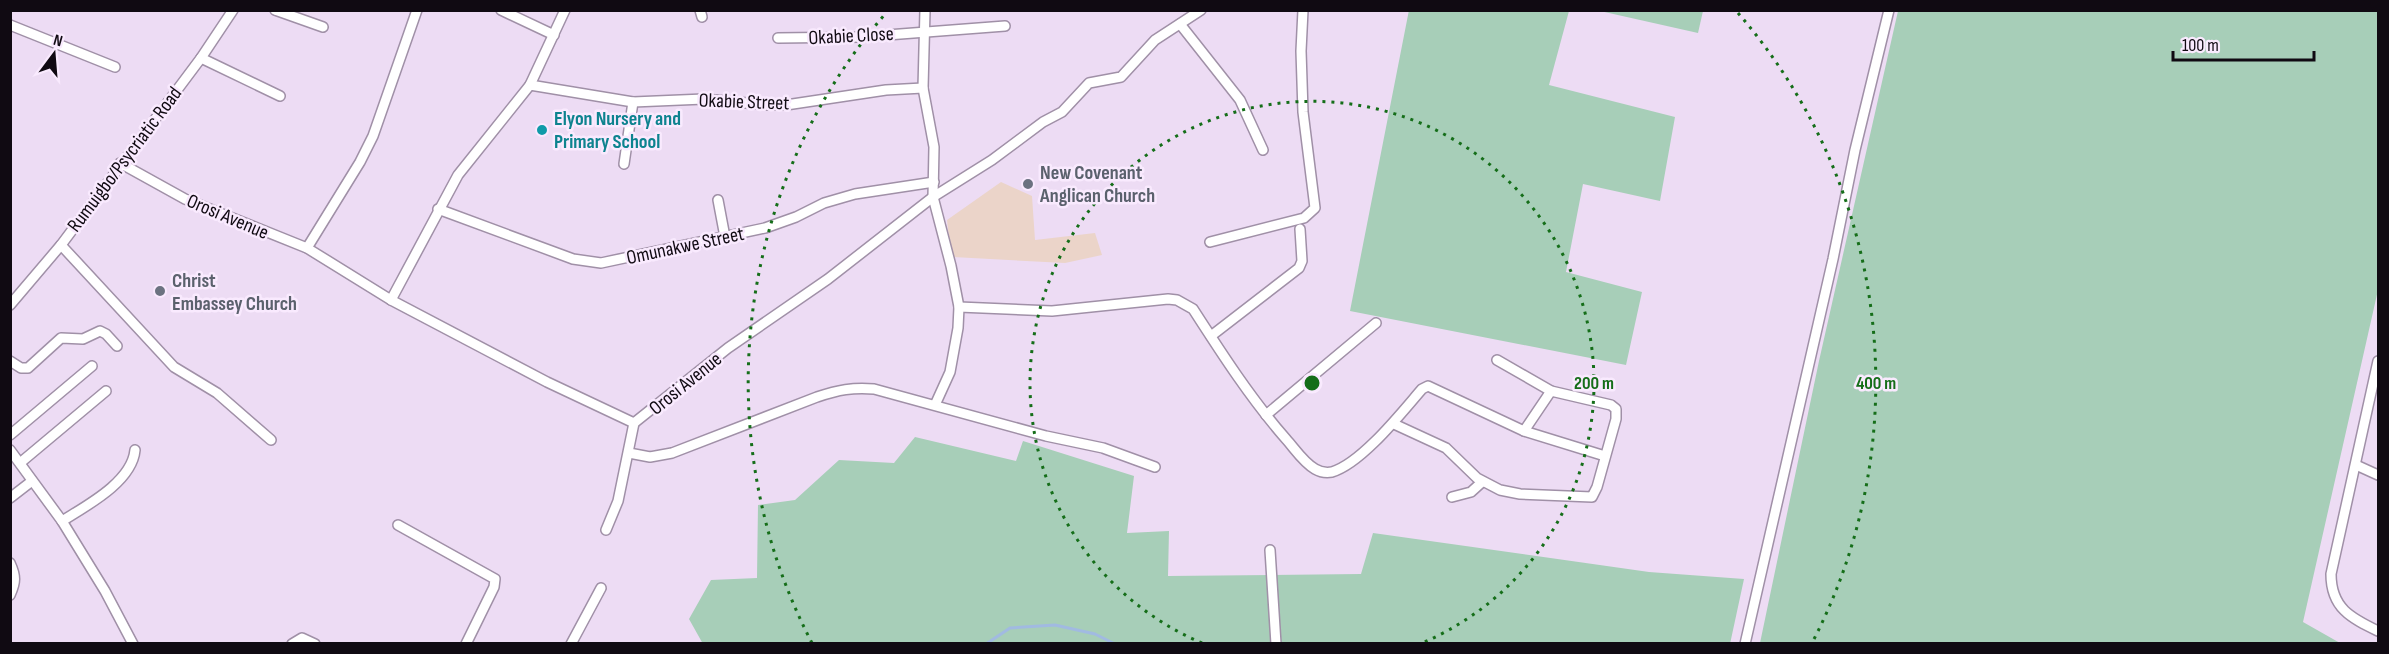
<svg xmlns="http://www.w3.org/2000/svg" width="2389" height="654" viewBox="0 0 2389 654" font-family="'Sofia Sans Condensed',sans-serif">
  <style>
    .commercial { fill: #ebd4c9 }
    .green { fill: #a7ceb8 }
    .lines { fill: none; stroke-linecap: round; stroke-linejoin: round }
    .stream { stroke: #a1bae1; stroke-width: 3 }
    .minor-casing { stroke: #a090a7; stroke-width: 12 }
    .minor { stroke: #fff; stroke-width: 9 }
    .ring { fill: none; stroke: #156e19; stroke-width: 3; stroke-dasharray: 3 6 }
    .culture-dot { fill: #0f9aa8; stroke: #f9eafe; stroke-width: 2 }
    .worship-dot { fill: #6b7280; stroke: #f9eafe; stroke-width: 2 }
    .labels { text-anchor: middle; stroke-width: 5; stroke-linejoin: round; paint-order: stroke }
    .street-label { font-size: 20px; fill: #100a12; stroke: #f9eafe }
    .culture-label { font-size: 20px; font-weight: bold; fill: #0d838f; stroke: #f9eafe; text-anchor: start }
    .worship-label { font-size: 20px; font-weight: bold; fill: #5b616d; stroke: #f9eafe; text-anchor: start }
    .centre { fill: #156e19; stroke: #f9eafe; stroke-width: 3 }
    .ring-label { font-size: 18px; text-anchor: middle; font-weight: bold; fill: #156e19; stroke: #f9eafe; stroke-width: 5; stroke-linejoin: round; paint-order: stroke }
  </style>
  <rect width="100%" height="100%" fill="#eddcf4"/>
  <path class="commercial" d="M 1001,182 L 1032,196 L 1035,240 L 1095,233 L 1102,255 L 1065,263 L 953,257 L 949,240 L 947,220 Z"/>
  <g class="green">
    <path d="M 1409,10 L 1569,11 L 1549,85 L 1675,117 L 1660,201 L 1583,184 L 1566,272 L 1642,292 L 1626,365 L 1350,311 Z"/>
    <path d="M 1600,11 L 1703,10 L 1703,11 L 1698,33 Z"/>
    <path d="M 1898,11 L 2378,11 L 2378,290 L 2303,622 L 2340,643 L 1760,643 L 1819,361 Z"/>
    <path d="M 915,437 L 1016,461 L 1023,441 L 1134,476 L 1127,533 L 1169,531 L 1168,576 L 1361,574 L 1373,533 L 1649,572 L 1744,579 L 1730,644 L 703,644 L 689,619 L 711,580 L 757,578 L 758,505 L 795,500 L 839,460 L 894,463 Z"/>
  </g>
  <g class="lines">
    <path class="stream" d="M 986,644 L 1010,628 L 1055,625 L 1095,634 L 1115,644"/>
    <defs>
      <g id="minor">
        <path d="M 275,10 L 323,27"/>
        <path d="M 501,10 L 554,35"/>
        <path d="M 700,10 L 702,17"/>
        <path d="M 925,10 L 923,88 L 934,147 L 933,197 L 951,266 L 959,307 L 958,328 L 950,372 L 935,405"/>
        <path d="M 1180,24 L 1240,100 L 1263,150"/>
        <path d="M 10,25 L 115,67"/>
        <path d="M 778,38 L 861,37 L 1005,26"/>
        <path d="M 201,58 L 280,96"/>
        <path d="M 530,85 L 633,102 L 704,99 L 768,105 L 786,105 L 886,90 L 923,88"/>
        <path d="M 120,163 L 185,199 L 307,248 L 391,300 L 547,382 L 634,423 L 728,348 L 828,279 L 933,197 L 992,160 L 1043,122 L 1062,112 L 1089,83 L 1121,77 L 1155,40 L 1201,10"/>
        <path d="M 624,164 L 633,102"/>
        <path d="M 718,200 L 725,237"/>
        <path d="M 438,209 L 573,259 L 601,263 L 765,228 L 796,217 L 824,203 L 855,194 L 934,182"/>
        <path d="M 1210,242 L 1304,218 L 1315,208 L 1303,112 L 1301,51 L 1303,10"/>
        <path d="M 61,245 L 174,367 L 217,393 L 271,440"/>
        <path d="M 307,248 L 360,162 L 373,136 L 417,10"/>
        <path d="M 391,300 L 458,175 L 530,85 L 565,10"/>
        <path d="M 10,305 L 61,245 L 201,58 L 233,10"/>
        <path d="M 959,307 L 1052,311 L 1168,299 L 1177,300 L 1193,309 C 1222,354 1251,399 1286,439 C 1295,449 1303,462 1315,469 C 1320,472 1326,473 1332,472 C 1362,463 1402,412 1422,389 L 1428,386 L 1524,431 L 1605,456"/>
        <path d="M 1211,336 L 1299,268 L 1302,261 L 1300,229"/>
        <path d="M 10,361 L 21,368 L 28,368 L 61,338 L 83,339 L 100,331 L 106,334 L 117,346"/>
        <path d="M 2378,361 L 2331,574 C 2331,608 2351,618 2378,631"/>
        <path d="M 1266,415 L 1376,323"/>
        <path d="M 1394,424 L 1446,448 L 1477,478 L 1500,490 L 1520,494 L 1592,497 L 1597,487 L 1616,419 L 1616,409 L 1611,405 L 1551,391 L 1497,360"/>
        <path d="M 1524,431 L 1551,391"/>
        <path d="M 10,435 L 92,366"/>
        <path d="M 10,450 L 62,521 L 105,591 L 133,644"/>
        <path d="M 629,453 L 650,457 L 672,453 L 817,397 C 838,390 853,387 874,389 L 1046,436 L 1103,448 L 1155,467"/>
        <path d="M 20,463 L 106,391"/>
        <path d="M 2356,465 L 2378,475"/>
        <path d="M 1452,497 L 1471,492 L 1482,482"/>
        <path d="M 10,498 L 32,481"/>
        <path d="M 62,521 C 86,506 132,482 135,450"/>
        <path d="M 398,525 L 495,579 L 494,587 L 466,644"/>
        <path d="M 606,530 L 618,501 L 634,423"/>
        <path d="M 1270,550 L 1276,644"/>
        <path d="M 10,563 C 16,576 16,582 10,595"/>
        <path d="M 292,644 L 302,638 L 315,644"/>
        <path d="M 571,644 L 601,588"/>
        <path d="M 1745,644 L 1833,259 L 1855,150 L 1889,10"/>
      </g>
    </defs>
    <use href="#minor" class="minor-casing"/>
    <use href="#minor" class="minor"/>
  </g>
  <g class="ring">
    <path d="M1202 643A282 282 0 1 1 1422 643"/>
    <path d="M812 643A564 564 0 0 1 886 13M1738 13A564 564 0 0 1 1812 643"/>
  </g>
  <circle class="culture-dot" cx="542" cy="130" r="6"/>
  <g class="worship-dot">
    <circle cx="1028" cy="184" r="6"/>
    <circle cx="160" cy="291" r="6"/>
  </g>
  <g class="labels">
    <g class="street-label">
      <text transform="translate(851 35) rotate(-3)" y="7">Okabie Close</text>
      <text transform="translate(744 101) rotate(2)" y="7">Okabie Street</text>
      <text transform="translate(124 159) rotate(-53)" y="7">Rumuigbo/Psycriatic Road</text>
      <text transform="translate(228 216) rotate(23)" y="7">Orosi Avenue</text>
      <text transform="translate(685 245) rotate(-12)" y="7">Omunakwe Street</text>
      <text transform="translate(685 383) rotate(-39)" y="7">Orosi Avenue</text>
    </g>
    <g class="culture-label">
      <text x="554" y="125">Elyon Nursery and<tspan x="554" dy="23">Primary School</tspan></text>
    </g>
    <g class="worship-label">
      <text x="1040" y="179">New Covenant<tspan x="1040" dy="23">Anglican Church</tspan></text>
      <text x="172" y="287">Christ<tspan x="172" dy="23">Embassey Church</tspan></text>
    </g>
  </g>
  <circle cx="1312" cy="383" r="9" class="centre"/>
  <g class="ring-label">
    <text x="1594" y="389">200 m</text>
    <text x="1876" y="389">400 m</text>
  </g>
  <rect width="2389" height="654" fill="none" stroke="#100a12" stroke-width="24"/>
  <g transform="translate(54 54) rotate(16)" stroke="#f9eafe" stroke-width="4.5" paint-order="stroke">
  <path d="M0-4.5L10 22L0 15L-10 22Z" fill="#100a12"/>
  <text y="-9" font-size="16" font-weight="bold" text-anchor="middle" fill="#100a12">N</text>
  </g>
  <path d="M2173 51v9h141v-9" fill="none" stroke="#100a12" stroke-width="3"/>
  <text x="2182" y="51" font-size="18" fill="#100a12" stroke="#f9eafe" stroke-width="4.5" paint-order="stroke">100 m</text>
</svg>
